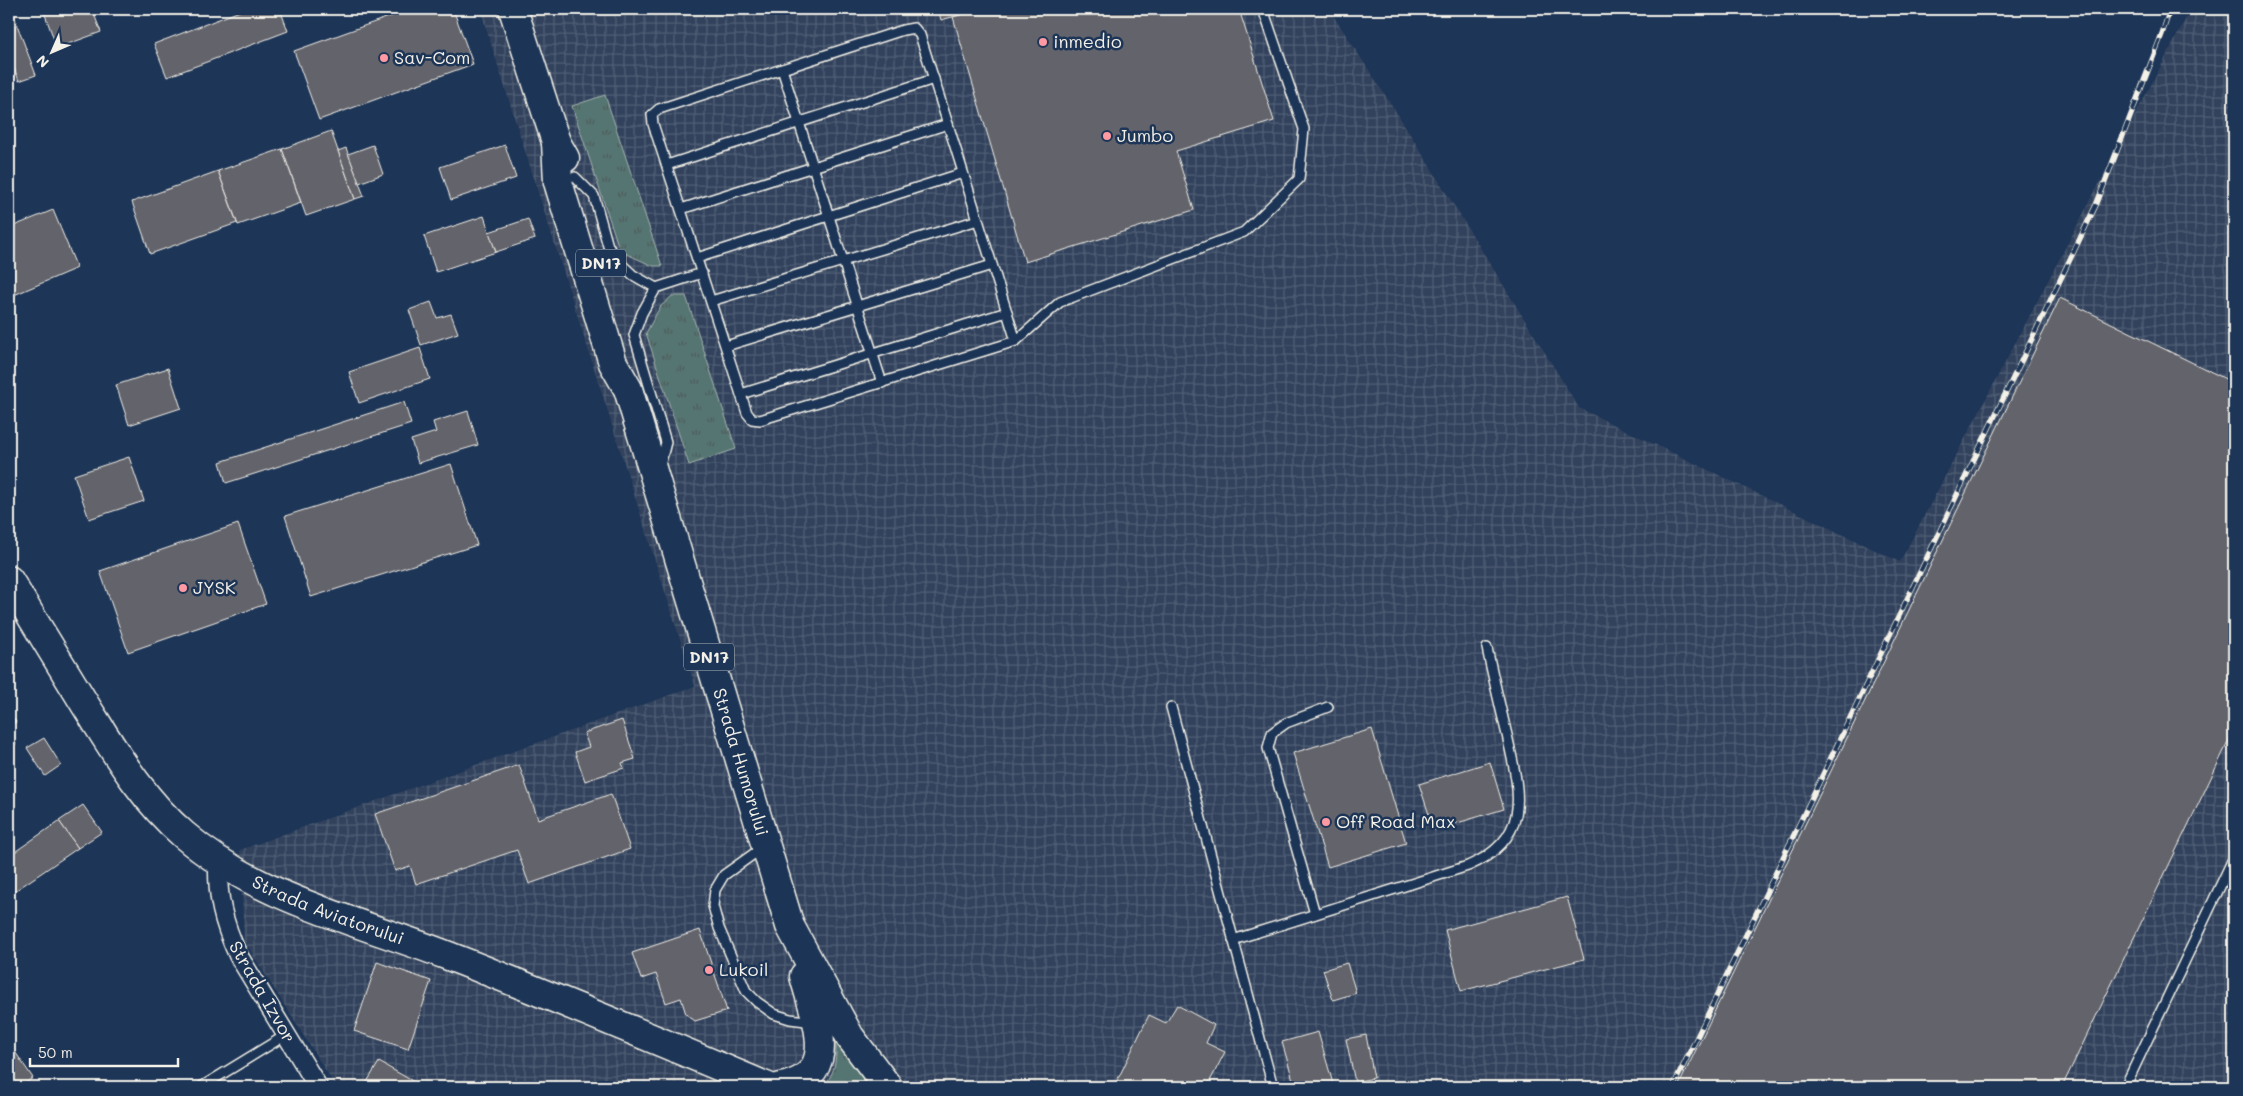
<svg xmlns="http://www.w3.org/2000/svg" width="2243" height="1096" viewBox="0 0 2243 1096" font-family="Mali,sans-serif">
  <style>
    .industrial { fill: url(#industrial-grid) }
    .grass { fill: url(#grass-tufts); stroke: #a4b2ad }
    .building { fill: #63646c; stroke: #f4f1e8 }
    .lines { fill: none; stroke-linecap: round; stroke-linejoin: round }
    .service-casing { stroke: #f4f1e8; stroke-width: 12 }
    .minor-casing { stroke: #f4f1e8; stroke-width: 21 }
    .primary-casing { stroke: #f4f1e8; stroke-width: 31 }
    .service { stroke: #1d3557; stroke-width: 9 }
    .minor { stroke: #1d3557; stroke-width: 18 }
    .primary { stroke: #1d3557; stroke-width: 28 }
    .rail-casing { stroke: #f4f1e8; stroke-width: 5.5 }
    .rail { stroke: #1d3557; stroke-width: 4; stroke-dasharray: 11; stroke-linecap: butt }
    .poi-dot { fill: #ff9aa2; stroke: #1d3557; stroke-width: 2 }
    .labels { text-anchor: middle; stroke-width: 5; stroke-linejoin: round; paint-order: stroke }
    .shield { fill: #1d3557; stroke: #b4b9bc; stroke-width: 1 }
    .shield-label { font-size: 16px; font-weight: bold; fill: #f4f1e8 }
    .poi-label { font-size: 18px; fill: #f4f1e8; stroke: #1d3557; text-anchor: start }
    .street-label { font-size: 18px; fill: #f4f1e8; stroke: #1d3557 }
  </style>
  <defs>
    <pattern id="industrial-grid" width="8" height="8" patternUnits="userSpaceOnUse" patternTransform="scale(1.25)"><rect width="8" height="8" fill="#32435d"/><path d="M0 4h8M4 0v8" fill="none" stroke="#505f74"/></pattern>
    <pattern id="grass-tufts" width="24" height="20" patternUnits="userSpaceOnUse" patternTransform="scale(1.25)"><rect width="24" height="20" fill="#557472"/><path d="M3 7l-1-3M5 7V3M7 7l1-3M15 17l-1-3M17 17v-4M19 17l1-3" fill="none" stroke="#4e5c5a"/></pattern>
  </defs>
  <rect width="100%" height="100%" fill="#1d3557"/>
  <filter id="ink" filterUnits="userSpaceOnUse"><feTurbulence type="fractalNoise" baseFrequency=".02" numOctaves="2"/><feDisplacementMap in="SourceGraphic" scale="10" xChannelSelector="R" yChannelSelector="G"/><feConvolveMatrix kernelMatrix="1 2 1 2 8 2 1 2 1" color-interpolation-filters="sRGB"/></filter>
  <g filter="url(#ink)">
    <path class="industrial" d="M 480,9 L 1329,9 L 1402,121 L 1579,408 L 1900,562 L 2191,9 L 2234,9 L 2234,1087 L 336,1087 L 244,941 L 240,850 L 695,686 Z"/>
    <g class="grass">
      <path d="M 605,95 L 662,266 L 653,266 L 620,251 L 572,106 Z"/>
      <path d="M 672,296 L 686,296 L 736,449 L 689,465 L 646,333 L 660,307 Z"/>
      <path d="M 835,1031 L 877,1087 L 822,1087 C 838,1073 837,1051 835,1031 Z"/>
    </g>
    <g class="building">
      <path d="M 9,9 L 11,9 L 36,75 L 19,81 L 9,54 Z"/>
      <path d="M 43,9 L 92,9 L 101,32 L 57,48 Z"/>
      <path d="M 245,9 L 280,9 L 288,31 L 167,77 L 154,44 Z"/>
      <path d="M 411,9 L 453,9 L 473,64 L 319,120 L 294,51 Z"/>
      <path d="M 938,9 L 981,9 L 941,20 Z"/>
      <path d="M 981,9 L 1239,9 L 1274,121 L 1176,151 L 1194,210 L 1025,262 L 953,17 Z"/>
      <path d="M 331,131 L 355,199 L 306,216 L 282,149 Z"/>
      <path d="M 373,145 L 383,174 L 359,183 L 348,154 Z"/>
      <path d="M 505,145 L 516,178 L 451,200 L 440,167 Z"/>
      <path d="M 346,148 L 364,196 L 355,199 L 338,151 Z"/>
      <path d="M 282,149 L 301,203 L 238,225 L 218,171 Z"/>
      <path d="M 218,171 L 237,223 L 150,254 L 132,202 Z"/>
      <path d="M 53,210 L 77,268 L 14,295 L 9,282 L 9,228 Z"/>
      <path d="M 484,216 L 496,252 L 436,272 L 424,236 Z"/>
      <path d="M 528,219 L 535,239 L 496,252 L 489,232 Z"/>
      <path d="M 2060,298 L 2234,383 L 2234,730 L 2062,1087 L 1678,1087 Z"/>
      <path d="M 431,302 L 437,318 L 451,314 L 458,333 L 421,345 L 409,310 Z"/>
      <path d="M 420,348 L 430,379 L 359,403 L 349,372 Z"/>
      <path d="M 168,368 L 181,408 L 129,425 L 116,385 Z"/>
      <path d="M 404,402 L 411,424 L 226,483 L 220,462 Z"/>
      <path d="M 468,411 L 478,445 L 418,463 L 411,440 L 436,432 L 433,422 Z"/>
      <path d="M 129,457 L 144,501 L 89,519 L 74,475 Z"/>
      <path d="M 451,464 L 477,545 L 311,597 L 285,516 Z"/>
      <path d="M 238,524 L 266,604 L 128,652 L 100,571 Z"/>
      <path d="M 9,712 L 16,722 L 9,727 Z"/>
      <path d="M 622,720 L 635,759 L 622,763 L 624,768 L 585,781 L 575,752 L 589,747 L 584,733 Z"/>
      <path d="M 1372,729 L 1406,843 L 1328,867 L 1293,753 Z"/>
      <path d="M 9,733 L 16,744 L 9,749 Z"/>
      <path d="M 44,738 L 61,765 L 45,776 L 27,748 Z"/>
      <path d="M 1490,762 L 1504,809 L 1434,830 L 1419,784 Z"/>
      <path d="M 519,765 L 538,819 L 611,794 L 630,849 L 529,884 L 517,850 L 416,884 L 410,866 L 395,871 L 375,814 Z"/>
      <path d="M 83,805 L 102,832 L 78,848 L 59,821 Z"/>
      <path d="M 59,821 L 78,848 L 9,895 L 9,856 Z"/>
      <path d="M 1567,897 L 1584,959 L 1461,991 L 1445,930 Z"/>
      <path d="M 700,930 L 727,1011 L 695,1021 L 686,1014 L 681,998 L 666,1003 L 656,974 L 641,979 L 632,953 Z"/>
      <path d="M 377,962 L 431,981 L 408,1049 L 354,1031 Z"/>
      <path d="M 1347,963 L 1356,993 L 1333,1000 L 1323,970 Z"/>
      <path d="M 1177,1005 L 1214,1025 L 1206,1043 L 1225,1052 L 1207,1087 L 1114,1087 L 1149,1015 L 1166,1023 Z"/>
      <path d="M 1318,1032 L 1334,1087 L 1295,1087 L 1282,1042 Z"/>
      <path d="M 1366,1035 L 1374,1078 L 1355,1082 L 1346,1039 Z"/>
      <path d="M 9,1043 L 33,1078 L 19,1087 L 9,1087 Z"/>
      <path d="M 379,1062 L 416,1083 L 414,1087 L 364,1087 Z"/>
    </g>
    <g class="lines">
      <defs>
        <g id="service">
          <path d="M 782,69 L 882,383"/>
          <path d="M 667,165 L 934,79"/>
          <path d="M 575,177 L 594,196 L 608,246 L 616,259 L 633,275 L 656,288 L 642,313 L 634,335 L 666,442 L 660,466"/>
          <path d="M 681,209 L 948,124"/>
          <path d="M 697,258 L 963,173"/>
          <path d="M 656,288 L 702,273"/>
          <path d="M 711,301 L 978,220"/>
          <path d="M 1016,341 L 920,35 L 914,28 L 903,30 L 659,109 L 652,115 L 653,124 L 747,413 L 752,419 L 760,420 L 1016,341 L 1060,302 L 1244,232 L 1299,179 L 1304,129 L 1263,9"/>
          <path d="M 726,346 L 992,265"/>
          <path d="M 741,394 L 1007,312"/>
          <path d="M 1171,707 L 1273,1087"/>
          <path d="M 762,848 L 724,875 L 715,890 L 713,906 L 719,928 L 746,991 L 757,1002 L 774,1014 L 790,1019 L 814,1022"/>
          <path d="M 1315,914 L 1268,748 L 1272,733 L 1286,723 L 1328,707"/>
          <path d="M 1233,940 L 1468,866 C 1534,838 1519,790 1507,735 C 1500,706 1493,677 1487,648"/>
          <path d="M 201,1087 L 286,1035"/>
          <path d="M 2125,1087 L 2234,857"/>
        </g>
        <path id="minor" d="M 218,861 C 217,898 223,922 238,955 L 318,1087"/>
        <g id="primary">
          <path d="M 513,9 L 556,142 L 565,158"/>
          <path id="s1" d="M 556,142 L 558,182 L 613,363 L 628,389 L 790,926 L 850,1037 L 888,1087"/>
          <path id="s2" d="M 9,580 C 35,622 60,664 86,706 C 115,752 142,799 184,835 C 257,898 358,921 446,955 C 555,997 661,1042 768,1087"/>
          <path d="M 781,1087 C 843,1075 815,1018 804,976"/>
        </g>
      </defs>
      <use href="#service" class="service-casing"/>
      <use href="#minor" class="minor-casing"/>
      <use href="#primary" class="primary-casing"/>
      <use href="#service" class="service"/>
      <use href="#minor" class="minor"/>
      <use href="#primary" class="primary"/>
      <defs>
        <path id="rail" d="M 1673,1087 L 2097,203 L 2162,34 L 2170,9"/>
      </defs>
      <use href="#rail" class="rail-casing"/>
      <use href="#rail" class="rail"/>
    </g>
  </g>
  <g class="poi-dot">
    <circle cx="1043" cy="42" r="5"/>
    <circle cx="384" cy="58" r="5"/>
    <circle cx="1107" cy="136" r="5"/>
    <circle cx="183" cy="588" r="5"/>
    <circle cx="1326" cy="822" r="5"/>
    <circle cx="709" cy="970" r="5"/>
  </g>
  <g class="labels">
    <g class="shield">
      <rect x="576" y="249.5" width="50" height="27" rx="4"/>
      <rect x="684" y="643.5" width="50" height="27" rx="4"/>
    </g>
    <g class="shield-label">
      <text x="601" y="269">DN17</text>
      <text x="709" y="663">DN17</text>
    </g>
    <g class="poi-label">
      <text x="1053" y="48">inmedio</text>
      <text x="394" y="64">Sav-Com</text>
      <text x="1117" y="142">Jumbo</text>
      <text x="193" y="594">JYSK</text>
      <text x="1336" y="828">Off Road Max</text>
      <text x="719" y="976">Lukoil</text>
    </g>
    <g class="street-label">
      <text dy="6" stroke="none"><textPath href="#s1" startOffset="649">Strada Humorului</textPath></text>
      <text dy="6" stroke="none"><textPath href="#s2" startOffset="474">Strada Aviatorului</textPath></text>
      <text transform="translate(262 992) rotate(60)" y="6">Strada Izvor</text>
    </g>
  </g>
  <rect width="2243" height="1096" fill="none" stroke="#1d3557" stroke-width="30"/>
  <rect x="15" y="15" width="2213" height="1066" fill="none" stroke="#f4f1e8" stroke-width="2" filter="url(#ink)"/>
  <g transform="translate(52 52) rotate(225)" stroke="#1d3557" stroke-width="4" paint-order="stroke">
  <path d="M0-4L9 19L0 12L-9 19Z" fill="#f4f1e8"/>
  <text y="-8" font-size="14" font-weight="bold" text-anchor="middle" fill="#f4f1e8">N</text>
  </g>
  <path d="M30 1058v8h148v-8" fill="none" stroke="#f4f1e8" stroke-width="2.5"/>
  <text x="38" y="1058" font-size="15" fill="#f4f1e8" stroke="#1d3557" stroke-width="4" paint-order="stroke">50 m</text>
</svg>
